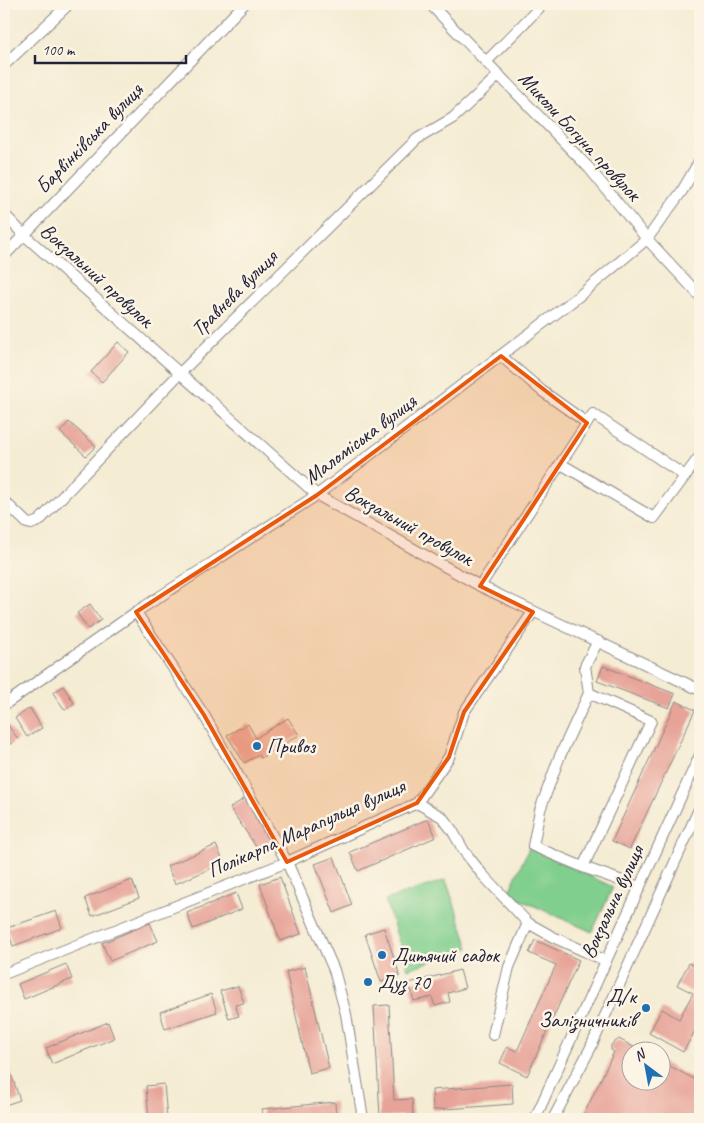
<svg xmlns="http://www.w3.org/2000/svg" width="704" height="1123" viewBox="0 0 704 1123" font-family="Caveat,sans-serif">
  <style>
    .green { fill: #81cf8e; stroke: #527864 }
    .building { fill: #e7a398 }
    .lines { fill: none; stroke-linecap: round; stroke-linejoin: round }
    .minor-casing { stroke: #8b8787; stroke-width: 12 }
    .minor { stroke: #fff; stroke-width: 10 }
    .marked { fill: #e8590c; fill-opacity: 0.2; stroke: #e8590c; stroke-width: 4; stroke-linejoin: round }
    .poi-dot { fill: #1f6fb2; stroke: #fcf5e5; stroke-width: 2 }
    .labels { text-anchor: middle; stroke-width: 5; stroke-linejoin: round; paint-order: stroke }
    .street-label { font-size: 21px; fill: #22223b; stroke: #fcf5e5 }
    .poi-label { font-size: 21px; fill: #22223b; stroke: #fcf5e5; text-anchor: start }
  </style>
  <rect width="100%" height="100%" fill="#fcf5e5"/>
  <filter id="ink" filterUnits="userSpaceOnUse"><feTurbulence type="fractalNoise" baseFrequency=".02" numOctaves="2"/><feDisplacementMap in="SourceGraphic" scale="10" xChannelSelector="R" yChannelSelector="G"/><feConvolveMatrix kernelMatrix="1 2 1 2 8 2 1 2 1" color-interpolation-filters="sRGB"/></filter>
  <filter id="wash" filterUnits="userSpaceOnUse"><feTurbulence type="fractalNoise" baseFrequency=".0096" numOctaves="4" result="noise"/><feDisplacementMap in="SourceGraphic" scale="20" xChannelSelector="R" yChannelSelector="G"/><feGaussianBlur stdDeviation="1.12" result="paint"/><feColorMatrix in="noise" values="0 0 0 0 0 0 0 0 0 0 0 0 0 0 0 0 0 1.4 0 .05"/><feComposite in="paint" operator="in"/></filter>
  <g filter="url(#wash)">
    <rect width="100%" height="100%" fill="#f4ecd3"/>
    <g class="green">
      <path d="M 529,848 L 613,887 L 592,932 L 508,894 Z"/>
      <path d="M 446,880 L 469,948 L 408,969 L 385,900 Z"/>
    </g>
    <g id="blocks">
      <g class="building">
        <path d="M 118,342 L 129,352 L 102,382 L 91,372 Z"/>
        <path d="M 69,422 L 96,446 L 86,456 L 60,432 Z"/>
        <path d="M 90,604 L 101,620 L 88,629 L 77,613 Z"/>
        <path d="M 603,666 L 675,694 L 669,708 L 597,681 Z"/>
        <path d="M 63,686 L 74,703 L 65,710 L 53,693 Z"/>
        <path d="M 676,701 L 695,710 L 630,849 L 612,841 Z"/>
        <path d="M 30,708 L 42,728 L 27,737 L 15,718 Z"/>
        <path d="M 288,718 L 299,735 L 261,758 L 259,755 L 244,763 L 227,735 L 248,724 L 256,738 Z"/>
        <path d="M 7,724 L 18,739 L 4,748 L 4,726 Z"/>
        <path d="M 245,798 L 273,838 L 257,848 L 230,808 Z"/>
        <path d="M 428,819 L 436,837 L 358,871 L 350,852 Z"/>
        <path d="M 216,845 L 224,863 L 175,884 L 167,866 Z"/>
        <path d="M 334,857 L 352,905 L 334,913 L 315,864 Z"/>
        <path d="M 280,877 L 301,934 L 280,941 L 260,884 Z"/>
        <path d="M 132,880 L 139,898 L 92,916 L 85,898 Z"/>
        <path d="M 236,893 L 242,909 L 193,929 L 187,913 Z"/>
        <path d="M 56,911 L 62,928 L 13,946 L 7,928 Z"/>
        <path d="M 150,923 L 158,941 L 110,961 L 102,943 Z"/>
        <path d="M 384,928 L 400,976 L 381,982 L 365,934 Z"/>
        <path d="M 535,940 L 579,960 L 527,1076 L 500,1063 L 507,1047 L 517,1051 L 556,965 L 529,953 Z"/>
        <path d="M 689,963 L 700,969 L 700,1034 L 695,1031 L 683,1052 L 649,1033 L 662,1009 L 679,1019 L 693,993 L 677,985 Z"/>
        <path d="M 66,964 L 72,979 L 24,999 L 18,984 Z"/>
        <path d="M 305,967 L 329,1068 L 309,1073 L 286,972 Z"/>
        <path d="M 460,970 L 465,988 L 448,993 L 450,1002 L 435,1006 L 432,997 L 414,1001 L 409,983 Z"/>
        <path d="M 238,986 L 244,1003 L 235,1005 L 239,1016 L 229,1019 L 220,991 Z"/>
        <path d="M 211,994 L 217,1012 L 165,1029 L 160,1012 Z"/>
        <path d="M 389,1005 L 394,1100 L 412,1099 L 413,1115 L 380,1117 L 374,1006 Z"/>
        <path d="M 108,1022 L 114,1038 L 52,1064 L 46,1048 Z"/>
        <path d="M 619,1039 L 639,1050 L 632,1050 L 632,1080 L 662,1080 L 662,1062 L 700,1082 L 700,1119 L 590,1119 L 583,1116 L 614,1052 L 611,1050 L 611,1045 Z"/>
        <path d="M 4,1053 L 20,1100 L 5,1105 L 4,1103 Z"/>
        <path d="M 164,1084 L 167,1119 L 149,1119 L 146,1086 Z"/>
        <path d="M 512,1084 L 513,1104 L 433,1110 L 432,1090 Z"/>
        <path d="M 335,1102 L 336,1119 L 263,1119 L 262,1109 Z"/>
      </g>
    </g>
  </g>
  <g filter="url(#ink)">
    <use href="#blocks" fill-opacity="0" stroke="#8b8787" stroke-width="1"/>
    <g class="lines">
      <defs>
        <g id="minor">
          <path d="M 430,4 L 589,168 L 647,239 L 700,296"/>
          <path d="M 486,62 L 543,4"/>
          <path d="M 4,65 L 69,4"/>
          <path d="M 4,214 L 23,234 L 317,495 L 480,586 L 700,690"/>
          <path d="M 4,256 L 244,4"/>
          <path d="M 501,356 L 542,391 L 587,423"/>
          <path d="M 561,464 L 654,518 L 700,456"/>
          <path d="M 4,501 L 27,523 L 31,524 L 39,521 L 180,373 L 417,139 L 453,118 L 499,75"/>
          <path d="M 480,586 L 593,414 L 685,476"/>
          <path d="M 136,612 L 204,715 L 287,862 L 334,970 L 346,1014 L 363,1119"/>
          <path d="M 598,641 L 585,666 L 589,693 L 559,758 L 540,810 L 533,846 L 583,867 L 639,887"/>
          <path d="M 4,705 L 136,612 L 317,495 L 579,296 L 647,239 L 682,191 L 700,160"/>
          <path d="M 417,803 L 442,817 L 452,830 L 464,851 L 482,874 L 528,923 L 553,937 L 606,961"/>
          <path d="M 583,867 L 651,721 L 589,693"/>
          <path d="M 4,974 L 287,862 L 417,803 L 449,757 L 464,712 L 533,612"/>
          <path d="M 493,1035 L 509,967 L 528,923"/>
          <path d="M 535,1119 L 606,961 L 700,755"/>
          <path d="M 553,1119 L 590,1049 L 700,807"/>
        </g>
      </defs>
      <use href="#minor" class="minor-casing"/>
      <use href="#minor" class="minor"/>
    </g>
  </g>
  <path class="marked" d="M 501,356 L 587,423 L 480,586 L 533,612 L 464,712 L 449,757 L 417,803 L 287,862 L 204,715 L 136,612 L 317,495 Z"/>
  <g class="poi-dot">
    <circle cx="257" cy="746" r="5"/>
    <circle cx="382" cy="955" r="5"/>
    <circle cx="368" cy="982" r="5"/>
    <circle cx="646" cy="1008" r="5"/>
  </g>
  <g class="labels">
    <g class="street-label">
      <text transform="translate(580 136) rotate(47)" y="7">Миколи Богуна провулок</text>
      <text transform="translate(89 138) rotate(-46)" y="7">Барвінківська вулиця</text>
      <text transform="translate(97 275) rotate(42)" y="7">Вокзальний провулок</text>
      <text transform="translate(234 293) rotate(-45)" y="7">Травнева вулиця</text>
      <text transform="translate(360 439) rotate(-37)" y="7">Маломіська вулиця</text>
      <text transform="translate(409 525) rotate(29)" y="7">Вокзальний провулок</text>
      <text transform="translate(306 828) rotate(-24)" y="7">Полікарпа Марапульця вулиця</text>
      <text transform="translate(612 902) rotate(-65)" y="7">Вокзальна вулиця</text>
    </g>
    <g class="poi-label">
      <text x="267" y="753">Привоз</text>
      <text x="392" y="962">Дитячий садок</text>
      <text x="378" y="989">Дуз 70</text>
      <text x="636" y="1003" text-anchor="end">Д/к<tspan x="636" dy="24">Залізничників</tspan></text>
    </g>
  </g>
  <rect width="704" height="1123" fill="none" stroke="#fcf5e5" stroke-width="20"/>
  <g transform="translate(646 1066) rotate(328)"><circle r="24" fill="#fcf5e5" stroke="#a5a1a1"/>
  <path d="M0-4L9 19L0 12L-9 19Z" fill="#1f6fb2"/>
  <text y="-8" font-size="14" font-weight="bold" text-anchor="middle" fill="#22223b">N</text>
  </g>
  <path d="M35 55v8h151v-8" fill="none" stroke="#22223b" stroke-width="2.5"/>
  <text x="42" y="55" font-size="15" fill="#22223b" stroke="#fcf5e5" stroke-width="4" paint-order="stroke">100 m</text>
</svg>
